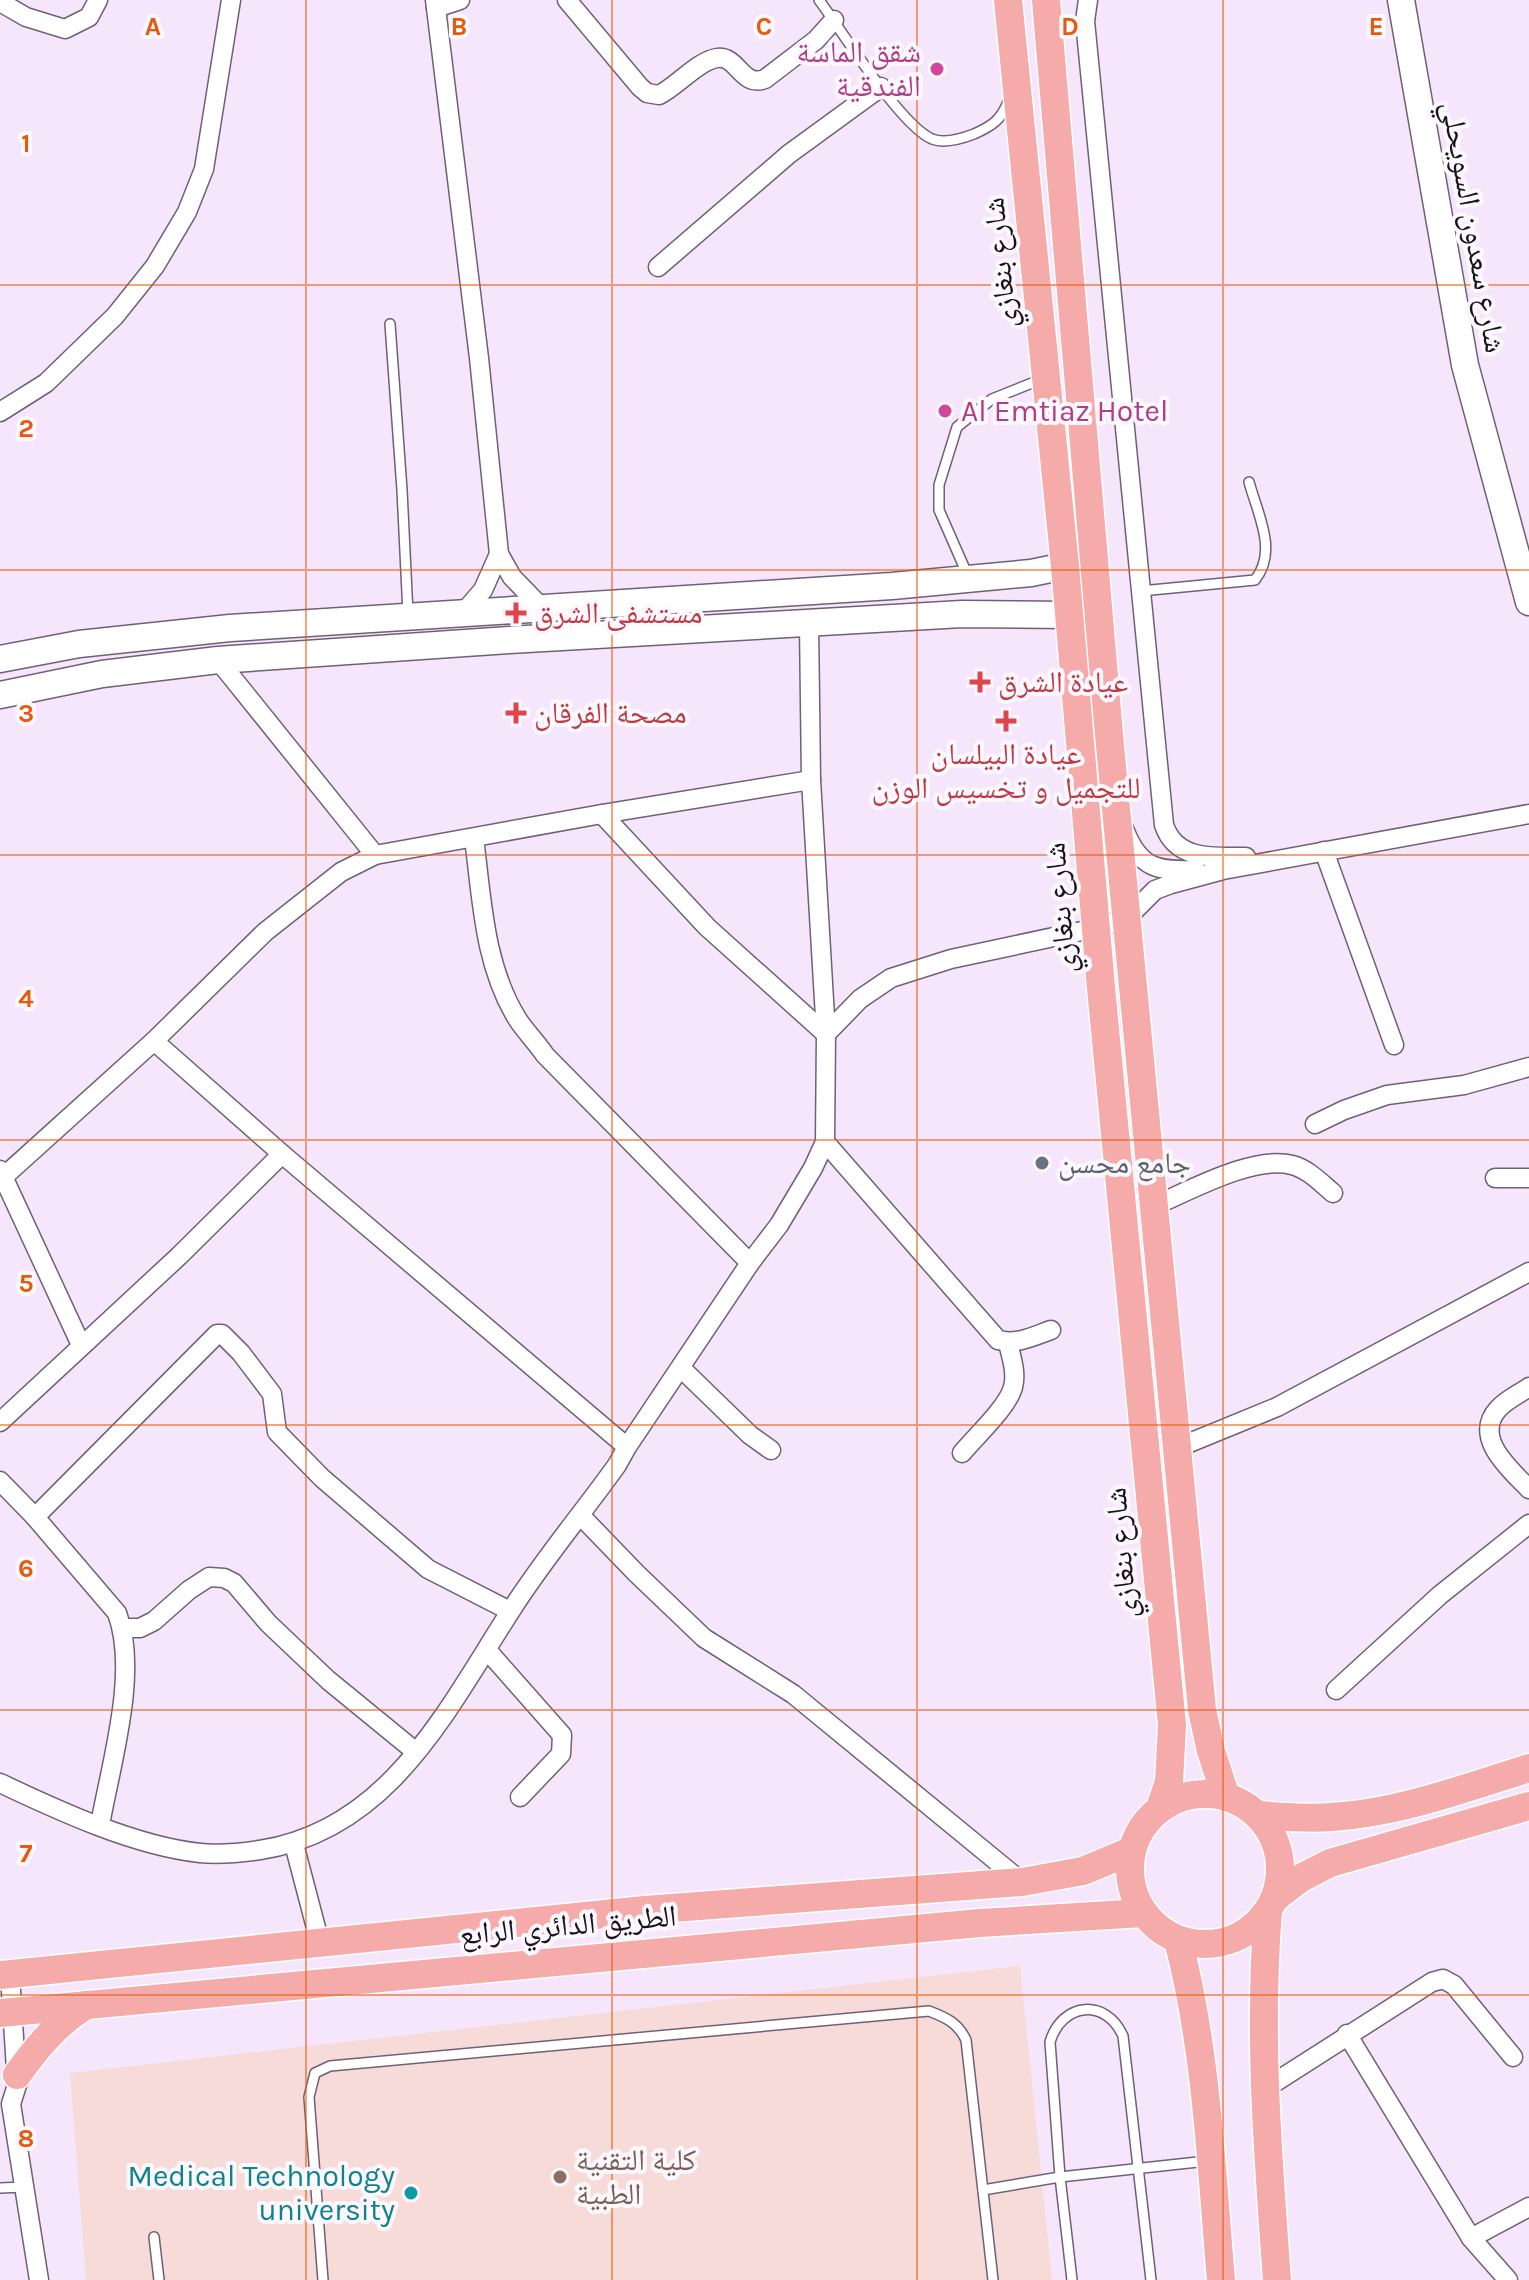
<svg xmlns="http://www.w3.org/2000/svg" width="1529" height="2280" viewBox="0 0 1529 2280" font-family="Karla,'Noto Naskh Arabic',sans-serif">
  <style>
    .education { fill: #f6dbd8 }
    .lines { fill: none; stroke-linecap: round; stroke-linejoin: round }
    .lane-casing { stroke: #706077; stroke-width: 12 }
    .street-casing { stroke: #706077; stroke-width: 21 }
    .secondary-casing { stroke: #706077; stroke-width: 29 }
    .primary-casing { stroke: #fff; stroke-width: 31 }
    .lane { stroke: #fff; stroke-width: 9 }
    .street { stroke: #fff; stroke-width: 18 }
    .secondary { stroke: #fff; stroke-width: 26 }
    .primary { stroke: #f5aba9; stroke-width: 28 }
    .grid { fill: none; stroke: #e8590c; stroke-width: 2; stroke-opacity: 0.55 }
    .hotel-dot { fill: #d1479c; stroke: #fcf8fe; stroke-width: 3 }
    .health-dot { fill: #e0444e; stroke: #fcf8fe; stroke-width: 3 }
    .worship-dot { fill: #6b7280; stroke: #fcf8fe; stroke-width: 3 }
    .education-dot { fill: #8d6e63; stroke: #fcf8fe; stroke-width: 3 }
    .culture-dot { fill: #0f9aa8; stroke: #fcf8fe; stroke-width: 3 }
    .labels { text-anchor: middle; stroke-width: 8; stroke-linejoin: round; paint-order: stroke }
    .hotel-label { font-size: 30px; fill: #b23c85; stroke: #fcf8fe; text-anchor: end }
    .street-label { font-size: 30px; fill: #19121c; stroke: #fcf8fe }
    .health-label { font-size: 30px; fill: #be3a42; stroke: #fcf8fe; text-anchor: start }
    .worship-label { font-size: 30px; fill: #5b616d; stroke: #fcf8fe; text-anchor: start }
    .education-label { font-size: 30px; fill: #785e54; stroke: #fcf8fe; text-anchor: start }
    .culture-label { font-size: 30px; fill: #0d838f; stroke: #fcf8fe; text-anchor: end }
    .grid-label { font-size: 26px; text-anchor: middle; font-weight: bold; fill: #e8590c; stroke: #fcf8fe; stroke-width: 8; stroke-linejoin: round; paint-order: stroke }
  </style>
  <rect width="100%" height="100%" fill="#f5e6fc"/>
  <path class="education" d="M 1020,1966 L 1052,2280 L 86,2280 L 70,2073 Z"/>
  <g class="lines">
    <defs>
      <g id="lane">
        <path d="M 819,0 C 842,31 900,125 932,139 C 945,144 961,139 974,134 C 992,126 1001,120 1008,102"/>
        <path d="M 390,324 L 402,490 L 408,614"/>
        <path d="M 968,576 L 939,510 L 939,485 L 957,427 L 992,399 L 1042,379"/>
        <path d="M 1141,591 L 1255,580 C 1278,551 1258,515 1249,482"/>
        <path d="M 0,2188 L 25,2187"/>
        <path d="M 983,2190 L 1060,2177 L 1207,2161"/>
        <path d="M 154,2237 L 159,2280"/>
        <path d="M 323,2280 L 309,2097 L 315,2073 L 330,2066 L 929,2011 C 947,2018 958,2023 966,2040 L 993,2280"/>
        <path d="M 1072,2280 L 1060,2177 L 1050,2042 C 1062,2002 1106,1998 1123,2036 L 1151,2280"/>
      </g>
      <g id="street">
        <path d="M 435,0 L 479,358 L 499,554 L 512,577 L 541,607"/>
        <path d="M 567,0 L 640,87 L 647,93 L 659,95 C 677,86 698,61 717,58 C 738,55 741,88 765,79 L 816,40 L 834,20"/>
        <path d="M 1088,0 L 1085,21 L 1164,825 C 1176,861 1214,857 1246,857"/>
        <path d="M 0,2 L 26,17 L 65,29 L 89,17 L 98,0"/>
        <path d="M 436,8 L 460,0"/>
        <path d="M 658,267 L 789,154 L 881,87"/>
        <path d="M 0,412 L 46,383 L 115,316 L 155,266 L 187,212 L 204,169 L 231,0"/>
        <path d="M 464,612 L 483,590 L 499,554"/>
        <path d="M 218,660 L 375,855"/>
        <path d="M 602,814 L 707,927 L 826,1034 L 860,999 L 891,978 L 951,959 L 1096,928 L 1127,918 L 1155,890 L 1171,884 L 1223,870 L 1529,814"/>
        <path d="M 1125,831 C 1140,869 1158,871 1196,870"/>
        <path d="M 474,838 C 482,900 484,966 518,1020 C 526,1032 537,1043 545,1055 L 750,1263"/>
        <path d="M 1324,851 L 1394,1045"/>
        <path d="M 154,1041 L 282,1154 L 627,1447"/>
        <path d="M 1315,1124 L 1344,1110 L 1387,1095 L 1464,1085 L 1529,1067"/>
        <path d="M 825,1142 L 998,1340 C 1017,1345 1034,1336 1051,1330"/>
        <path d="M 0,1170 L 81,1345"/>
        <path d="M 1495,1178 L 1529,1178"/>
        <path d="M 0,1180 L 154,1041 L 265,932 L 341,872 L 375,855 L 602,814 L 811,780"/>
        <path d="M 1156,1205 C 1191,1190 1254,1155 1292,1165 C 1308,1169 1321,1183 1333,1193"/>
        <path d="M 681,1368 L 750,1435 L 771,1450"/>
        <path d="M 1529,1387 C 1519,1394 1506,1400 1498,1409 C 1472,1438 1511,1470 1529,1489"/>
        <path d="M 0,1422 L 179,1256 L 282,1154"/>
        <path d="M 1177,1448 L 1277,1407 L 1529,1272"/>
        <path d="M 962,1453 C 976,1436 1008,1407 1013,1387 C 1017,1373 1011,1356 1008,1343"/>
        <path d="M 0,1481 L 35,1517 L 117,1613 C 139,1672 111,1763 100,1825"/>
        <path d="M 581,1516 L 636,1573 L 704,1638 L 793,1694 L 1022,1882"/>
        <path d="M 35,1517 L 217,1334 L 222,1334 L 241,1353 L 272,1394 L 277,1432 L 322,1478 L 428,1569 L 510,1611"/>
        <path d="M 123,1628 L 140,1628 L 154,1621 L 189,1590 L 209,1577 L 224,1578 L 234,1583 L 268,1623 L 328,1680 L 416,1752"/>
        <path d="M 487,1650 L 562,1735 L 561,1754 L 520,1797"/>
        <path d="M 1336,1690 L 1440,1595 L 1529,1524"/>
        <path d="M 0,1783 C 59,1811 135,1846 200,1853 C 220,1855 240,1853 260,1850 C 389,1830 446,1711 510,1612 C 542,1561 582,1514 617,1465 L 627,1447 L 750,1263 L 779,1225 L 813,1168 L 825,1142 L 826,1034 L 811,780 L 809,623"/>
        <path d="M 294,1844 L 320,1943"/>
        <path d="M 10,1975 L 17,2085 L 11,2104 L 39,2280"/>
        <path d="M 1347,2034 L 1471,2238 L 1508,2280"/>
        <path d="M 1263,2090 L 1432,1982 L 1443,1979 L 1454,1985 L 1513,2057"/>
        <path d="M 1471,2238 L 1529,2207"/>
      </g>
      <g id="secondary">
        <path d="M 1401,0 L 1465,365 L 1529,602"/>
        <path d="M 0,659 L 79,644 L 230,628 L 892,586 L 1031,573 L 1065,566"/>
        <path d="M 0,695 L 102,674 L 218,660 L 509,640 L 962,614 L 1069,615"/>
      </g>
      <g id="primary">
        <path d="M 1008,0 L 1065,566 L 1101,988 L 1172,1725 L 1169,1782 L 1160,1808"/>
        <path d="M 1046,0 L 1109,735 L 1202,1710 L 1211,1751 L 1226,1797"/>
        <circle cx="1205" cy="1869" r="75"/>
        <path d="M 1258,1815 C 1282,1817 1307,1819 1332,1817 C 1399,1813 1465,1788 1529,1768"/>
        <path d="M 1275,1898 L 1301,1878 L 1330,1863 L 1529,1806"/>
        <path d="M 1268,1911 C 1258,2036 1268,2155 1277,2280"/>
        <path d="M 1178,1940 C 1207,2051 1211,2166 1221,2280"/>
        <path d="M 0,1975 L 645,1910 L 1022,1882 L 1083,1871 L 1131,1851"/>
        <path d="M 0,2013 L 980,1923 L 1143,1913"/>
        <path d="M 17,2075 C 37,2047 57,2023 86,2005"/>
      </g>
    </defs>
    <use href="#lane" class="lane-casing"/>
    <use href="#street" class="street-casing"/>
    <use href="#secondary" class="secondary-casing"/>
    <use href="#primary" class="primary-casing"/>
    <use href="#lane" class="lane"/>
    <use href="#street" class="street"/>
    <use href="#secondary" class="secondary"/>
    <use href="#primary" class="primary"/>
  </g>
  <path class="grid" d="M 306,0 L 306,2280M 612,0 L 612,2280M 917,0 L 917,2280M 1223,0 L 1223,2280M 0,285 L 1529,285M 0,570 L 1529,570M 0,855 L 1529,855M 0,1140 L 1529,1140M 0,1425 L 1529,1425M 0,1710 L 1529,1710M 0,1995 L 1529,1995"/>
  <g class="hotel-dot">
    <circle cx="937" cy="69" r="8"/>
    <circle cx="945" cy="411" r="8"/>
  </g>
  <g class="health-dot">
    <path d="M512 601h8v8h8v8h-8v8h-8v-8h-8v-8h8z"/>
    <path d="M976 670h8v8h8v8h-8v8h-8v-8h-8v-8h8z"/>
    <path d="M512 701h8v8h8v8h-8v8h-8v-8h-8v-8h8z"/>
    <path d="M1002 709h8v8h8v8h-8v8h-8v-8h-8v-8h8z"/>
  </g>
  <circle class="worship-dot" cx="1042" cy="1163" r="8"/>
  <circle class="education-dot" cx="560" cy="2177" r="8"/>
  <circle class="culture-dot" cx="411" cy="2193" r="8"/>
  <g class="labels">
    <g class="hotel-label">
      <text x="921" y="62">شقق الماسة<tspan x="921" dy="34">الفندقية</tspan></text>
      <text x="961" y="421" text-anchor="start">Al Emtiaz Hotel</text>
    </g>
    <g class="street-label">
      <text transform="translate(1474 227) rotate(80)" y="10">شارع سعدون السويحلي</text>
      <text transform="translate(1000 263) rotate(-96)" y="10">شارع بنغازي</text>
      <text transform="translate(1060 908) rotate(-95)" y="10">شارع بنغازي</text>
      <text transform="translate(1121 1553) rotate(-95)" y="10">شارع بنغازي</text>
      <text transform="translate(568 1925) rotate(-5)" y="10">الطريق الدائري الرابع</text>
    </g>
    <g class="health-label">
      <text x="534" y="623">مستشفى الشرق</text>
      <text x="998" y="692">عيادة الشرق</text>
      <text x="534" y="723">مصحة الفرقان</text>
      <text x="1006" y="764" text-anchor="middle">عيادة البيلسان<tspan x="1006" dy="34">للتجميل و تخسيس الوزن</tspan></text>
    </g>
    <g class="worship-label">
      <text x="1058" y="1173">جامع محسن</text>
    </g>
    <g class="education-label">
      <text x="576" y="2170">كلية التقنية<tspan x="576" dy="34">الطبية</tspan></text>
    </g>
    <g class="culture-label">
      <text x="395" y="2186">Medical Technology<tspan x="395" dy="34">university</tspan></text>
    </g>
  </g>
  <g class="grid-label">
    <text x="153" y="35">A</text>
    <text x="459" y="35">B</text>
    <text x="764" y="35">C</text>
    <text x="1070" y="35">D</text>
    <text x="1376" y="35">E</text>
    <text x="26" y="152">1</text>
    <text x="26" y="437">2</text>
    <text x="26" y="722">3</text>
    <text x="26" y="1007">4</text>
    <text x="26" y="1292">5</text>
    <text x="26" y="1577">6</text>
    <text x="26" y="1862">7</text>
    <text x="26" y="2147">8</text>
  </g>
</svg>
